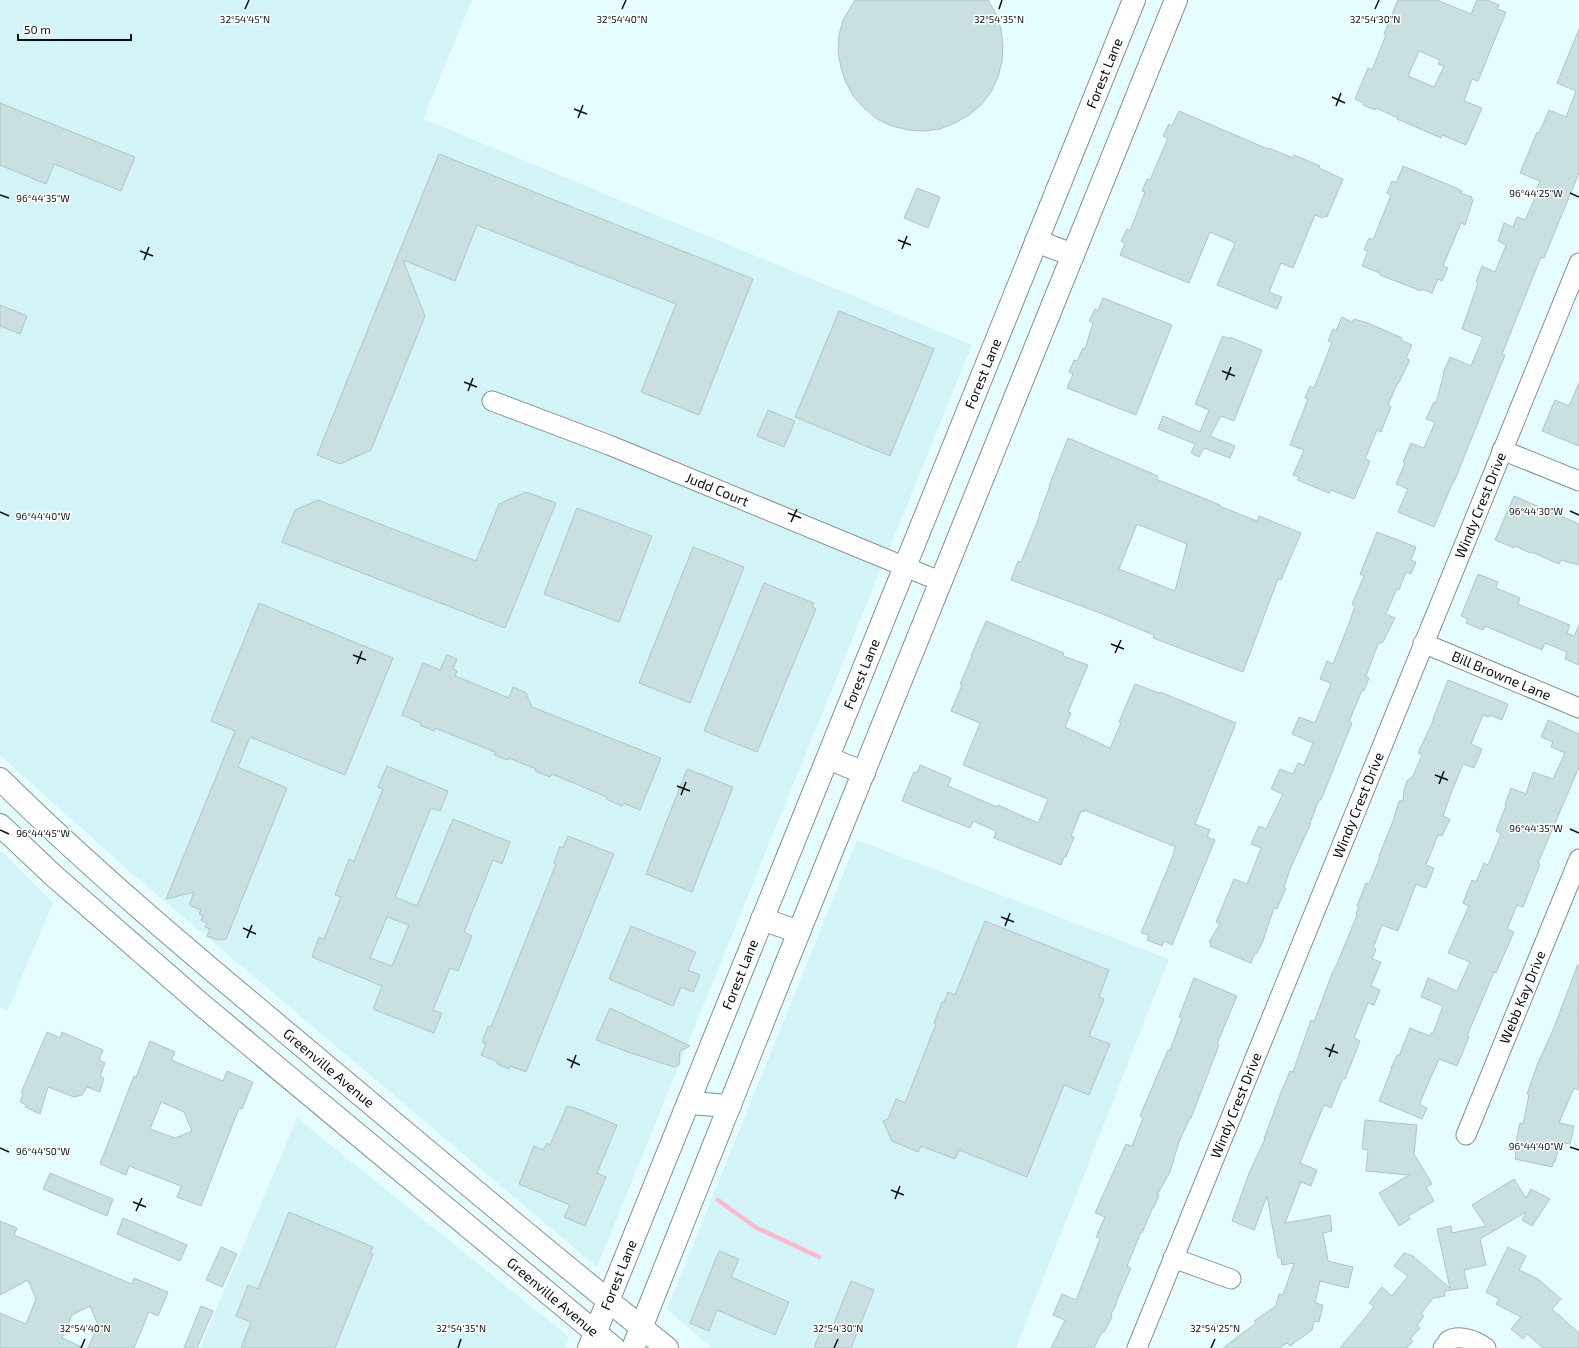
<svg xmlns="http://www.w3.org/2000/svg" width="1579" height="1348" viewBox="0 0 1579 1348" font-family="'Exo 2',sans-serif">
  <style>
    .built { fill: #d3f4f6 }
    .lines { fill: none; stroke-linecap: round; stroke-linejoin: round }
    .stream { stroke: #fcb9cc; stroke-width: 4.5 }
    .building { fill: #c9dfe0; stroke: #b0c5c7; fill-rule: evenodd }
    .minor-casing { stroke: #7f9395; stroke-width: 21 }
    .major-casing { stroke: #7f9395; stroke-width: 24 }
    .minor { stroke: #fff; stroke-width: 19 }
    .major { stroke: #fff; stroke-width: 22 }
    .ticks { fill: none; stroke: #080f10; stroke-width: 1.5 }
    .labels { text-anchor: middle; stroke-width: 3; stroke-linejoin: round; paint-order: stroke }
    .street-label { font-size: 14px; fill: #080f10; stroke: #fff }
    .ticks-label { font-size: 10px; text-anchor: middle; fill: #080f10; stroke: #fff; stroke-width: 3; stroke-linejoin: round; paint-order: stroke }
  </style>
  <rect width="100%" height="100%" fill="#e6fdff"/>
  <g class="built">
    <path d="M 0,0 L 472,0 L 423,119 L 972,345 L 597,1267 L 129,871 L 0,755 Z"/>
    <path d="M 857,840 L 1169,959 L 1016,1348 L 712,1348 L 667,1309 Z"/>
    <path d="M 0,850 L 53,903 L 8,1010 L 0,1007 Z"/>
    <path d="M 297,1118 L 569,1337 L 565,1348 L 200,1348 Z"/>
  </g>
  <g class="lines">
    <path class="stream" d="M 718,1200 L 755,1227 L 819,1257"/>
  </g>
  <g class="building">
    <path d="M 855,0 L 988,0 L 996,14 L 1001,29 L 1003,45 L 1002,61 L 998,77 L 991,92 L 981,105 L 969,115 L 955,123 L 940,129 L 924,131 L 908,130 L 892,126 L 877,119 L 865,109 L 854,97 L 846,83 L 841,68 L 838,52 L 839,35 L 843,20 Z"/>
    <path d="M 1398,0 L 1437,0 L 1471,14 L 1477,0 L 1487,0 L 1499,5 L 1497,9 L 1506,12 L 1478,81 L 1472,79 L 1464,101 L 1482,108 L 1466,145 L 1442,135 L 1441,138 L 1397,119 L 1398,118 L 1376,108 L 1375,110 L 1363,105 L 1364,103 L 1355,99 L 1368,68 L 1372,70 L 1386,35 L 1384,34 ZM 1419,51 L 1440,60 L 1438,64 L 1444,66 L 1434,87 L 1408,76 Z"/>
    <path d="M 1579,29 L 1579,173 L 1544,258 L 1541,257 L 1502,354 L 1505,355 L 1454,482 L 1453,482 L 1434,527 L 1398,512 L 1408,489 L 1396,484 L 1405,463 L 1403,462 L 1411,443 L 1424,448 L 1435,422 L 1426,419 L 1434,402 L 1436,403 L 1444,373 L 1443,373 L 1450,357 L 1471,366 L 1483,337 L 1462,329 L 1478,283 L 1476,282 L 1482,266 L 1495,272 L 1506,245 L 1498,241 L 1504,223 L 1513,227 L 1517,217 L 1525,220 L 1535,198 L 1533,198 L 1540,181 L 1520,173 L 1537,132 L 1539,133 L 1549,110 L 1566,117 L 1576,91 L 1557,83 Z"/>
    <path d="M 0,103 L 135,157 L 121,191 L 54,164 L 46,184 L 0,165 Z"/>
    <path d="M 1179,111 L 1268,149 L 1269,148 L 1293,158 L 1294,155 L 1320,166 L 1319,168 L 1343,179 L 1327,217 L 1325,216 L 1323,218 L 1315,215 L 1293,268 L 1281,263 L 1269,292 L 1282,297 L 1277,309 L 1217,285 L 1235,243 L 1210,232 L 1189,283 L 1120,255 L 1125,243 L 1121,241 L 1127,229 L 1130,231 L 1145,192 L 1142,191 L 1147,179 L 1150,180 L 1168,138 L 1163,136 L 1169,124 L 1172,126 Z"/>
    <path d="M 439,154 L 753,279 L 699,415 L 641,392 L 676,304 L 477,225 L 455,281 L 403,260 L 425,316 L 371,450 L 340,464 L 317,455 Z"/>
    <path d="M 1403,166 L 1454,187 L 1462,191 L 1461,193 L 1472,197 L 1471,199 L 1473,200 L 1465,225 L 1461,223 L 1443,266 L 1448,268 L 1442,281 L 1438,279 L 1432,293 L 1422,289 L 1421,291 L 1380,275 L 1380,273 L 1362,266 L 1368,251 L 1364,250 L 1369,238 L 1373,240 L 1391,195 L 1387,193 L 1392,181 L 1396,183 Z"/>
    <path d="M 917,188 L 940,197 L 928,228 L 904,218 Z"/>
    <path d="M 1103,298 L 1172,325 L 1136,415 L 1067,388 L 1073,374 L 1069,372 L 1074,360 L 1077,361 L 1083,348 L 1085,349 L 1093,323 L 1089,321 L 1095,309 L 1098,311 Z"/>
    <path d="M 0,305 L 27,316 L 20,334 L 0,326 Z"/>
    <path d="M 839,311 L 934,349 L 890,456 L 795,417 Z"/>
    <path d="M 1342,317 L 1352,322 L 1354,319 L 1368,323 L 1402,338 L 1401,340 L 1412,345 L 1406,358 L 1410,360 L 1398,384 L 1397,384 L 1388,405 L 1391,407 L 1381,432 L 1377,430 L 1365,459 L 1370,461 L 1354,499 L 1331,490 L 1329,493 L 1297,480 L 1299,477 L 1293,475 L 1304,450 L 1290,445 L 1308,399 L 1305,398 L 1310,386 L 1314,388 L 1332,342 L 1328,341 L 1333,329 L 1336,331 Z"/>
    <path d="M 1223,336 L 1229,339 L 1230,337 L 1262,350 L 1234,421 L 1221,416 L 1210,436 L 1235,446 L 1230,458 L 1204,448 L 1199,457 L 1191,453 L 1195,444 L 1158,429 L 1163,416 L 1200,432 L 1209,410 L 1195,404 L 1221,340 Z"/>
    <path d="M 1579,383 L 1579,446 L 1542,431 L 1555,400 L 1569,406 Z"/>
    <path d="M 768,410 L 795,421 L 784,447 L 757,436 Z"/>
    <path d="M 1068,438 L 1158,476 L 1156,479 L 1203,498 L 1220,505 L 1219,506 L 1257,521 L 1259,516 L 1301,533 L 1281,580 L 1278,579 L 1243,672 L 1153,638 L 1154,635 L 1100,613 L 1011,580 L 1018,561 L 1021,562 L 1040,515 L 1039,515 L 1050,486 L 1049,486 ZM 1137,524 L 1187,544 L 1175,591 L 1119,569 Z"/>
    <path d="M 526,492 L 556,503 L 505,628 L 282,542 L 295,510 L 318,500 L 476,561 L 499,504 Z"/>
    <path d="M 1514,496 L 1579,524 L 1579,565 L 1561,560 L 1559,564 L 1534,553 L 1530,552 L 1530,553 L 1515,546 L 1514,548 L 1495,540 Z"/>
    <path d="M 577,508 L 652,536 L 619,622 L 544,594 Z"/>
    <path d="M 1377,532 L 1416,547 L 1411,560 L 1416,562 L 1411,574 L 1406,572 L 1399,590 L 1397,589 L 1386,614 L 1395,618 L 1383,642 L 1378,644 L 1366,676 L 1369,678 L 1364,691 L 1362,690 L 1349,722 L 1352,723 L 1321,800 L 1319,800 L 1310,823 L 1311,823 L 1291,867 L 1284,887 L 1286,888 L 1277,909 L 1274,908 L 1262,944 L 1256,954 L 1255,953 L 1251,963 L 1210,946 L 1211,943 L 1209,942 L 1220,924 L 1216,922 L 1234,879 L 1247,884 L 1261,848 L 1251,844 L 1259,826 L 1266,829 L 1283,794 L 1271,789 L 1280,769 L 1293,774 L 1298,763 L 1304,765 L 1313,743 L 1292,734 L 1299,717 L 1315,723 L 1331,683 L 1320,679 L 1327,661 L 1333,664 L 1348,626 L 1355,606 L 1352,604 L 1364,576 L 1360,574 Z"/>
    <path d="M 693,547 L 744,567 L 690,703 L 639,683 Z"/>
    <path d="M 1478,574 L 1498,582 L 1496,588 L 1520,598 L 1518,604 L 1570,625 L 1567,633 L 1574,636 L 1579,625 L 1579,665 L 1565,659 L 1567,652 L 1545,643 L 1542,650 L 1485,626 L 1483,630 L 1466,623 L 1468,619 L 1461,616 Z"/>
    <path d="M 764,583 L 814,603 L 812,607 L 816,609 L 757,752 L 704,731 Z"/>
    <path d="M 259,603 L 393,658 L 345,775 L 250,737 L 238,767 L 287,788 L 226,939 L 218,940 L 207,936 L 210,929 L 205,927 L 207,923 L 201,920 L 203,916 L 199,914 L 201,910 L 189,905 L 194,892 L 166,899 L 235,731 L 211,721 Z"/>
    <path d="M 986,621 L 1064,653 L 1063,656 L 1088,665 L 1068,712 L 1071,713 L 1065,727 L 1110,748 L 1121,723 L 1119,722 L 1135,684 L 1159,693 L 1160,692 L 1236,723 L 1195,824 L 1210,830 L 1207,837 L 1215,840 L 1172,945 L 1164,941 L 1162,946 L 1147,940 L 1149,935 L 1141,933 L 1174,853 L 1173,852 L 1176,847 L 1084,810 L 1084,812 L 1081,811 L 1071,836 L 1074,837 L 1066,857 L 1064,857 L 1061,865 L 994,838 L 996,831 L 973,821 L 970,828 L 902,801 L 914,772 L 917,773 L 920,765 L 951,778 L 948,786 L 997,807 L 998,805 L 1038,823 L 1048,799 L 963,765 L 980,723 L 951,711 L 962,685 L 960,684 L 972,656 L 971,656 Z"/>
    <path d="M 447,655 L 457,659 L 453,669 L 457,671 L 455,676 L 509,698 L 513,687 L 526,693 L 532,707 L 661,758 L 640,810 L 623,803 L 622,806 L 606,799 L 607,797 L 552,774 L 550,777 L 535,771 L 536,769 L 509,758 L 508,760 L 494,755 L 495,752 L 435,728 L 434,731 L 420,725 L 421,723 L 402,715 L 423,663 L 440,670 Z"/>
    <path d="M 1448,680 L 1508,704 L 1502,720 L 1490,715 L 1489,717 L 1483,715 L 1471,744 L 1482,749 L 1474,768 L 1463,764 L 1450,796 L 1443,816 L 1450,819 L 1442,836 L 1438,835 L 1426,865 L 1434,868 L 1426,888 L 1416,884 L 1398,931 L 1382,925 L 1373,948 L 1376,949 L 1372,959 L 1381,962 L 1371,986 L 1380,990 L 1374,1005 L 1368,1003 L 1354,1038 L 1360,1041 L 1345,1079 L 1343,1078 L 1331,1108 L 1324,1105 L 1300,1163 L 1317,1170 L 1311,1186 L 1301,1182 L 1285,1223 L 1330,1215 L 1332,1231 L 1323,1233 L 1328,1261 L 1353,1267 L 1348,1288 L 1320,1281 L 1315,1303 L 1323,1305 L 1319,1322 L 1314,1321 L 1312,1330 L 1290,1346 L 1287,1343 L 1280,1348 L 1223,1348 L 1256,1323 L 1254,1321 L 1276,1306 L 1279,1294 L 1283,1295 L 1294,1263 L 1282,1265 L 1281,1258 L 1278,1258 L 1267,1196 L 1254,1230 L 1232,1221 L 1249,1173 L 1265,1139 L 1264,1139 L 1280,1095 L 1290,1071 L 1293,1072 L 1311,1020 L 1314,1022 L 1333,971 L 1334,971 L 1357,915 L 1356,914 L 1359,907 L 1357,906 L 1366,883 L 1369,884 L 1380,857 L 1379,856 L 1393,821 L 1399,801 L 1403,801 L 1404,790 L 1407,781 L 1413,776 L 1422,755 L 1418,753 L 1434,719 L 1433,719 Z"/>
    <path d="M 1548,720 L 1579,734 L 1579,767 L 1538,863 L 1540,864 L 1523,907 L 1517,905 L 1507,929 L 1514,932 L 1496,973 L 1494,972 L 1467,1036 L 1469,1037 L 1457,1066 L 1439,1059 L 1420,1102 L 1421,1103 L 1420,1105 L 1427,1108 L 1422,1119 L 1379,1101 L 1392,1068 L 1391,1068 L 1397,1055 L 1399,1056 L 1410,1028 L 1430,1036 L 1431,1033 L 1433,1033 L 1443,1006 L 1421,997 L 1428,978 L 1457,991 L 1470,962 L 1448,953 L 1469,906 L 1463,903 L 1472,880 L 1476,882 L 1484,863 L 1488,865 L 1501,834 L 1496,831 L 1506,806 L 1505,805 L 1511,788 L 1526,794 L 1533,772 L 1553,779 L 1565,753 L 1551,747 L 1553,742 L 1541,737 Z"/>
    <path d="M 387,766 L 448,791 L 440,811 L 431,808 L 395,897 L 417,906 L 453,819 L 510,842 L 502,864 L 493,860 L 464,932 L 472,936 L 458,971 L 450,968 L 433,1010 L 442,1013 L 434,1033 L 373,1009 L 382,986 L 312,957 L 319,937 L 324,939 L 341,897 L 335,895 L 349,859 L 354,861 L 383,789 L 378,787 ZM 387,917 L 409,925 L 392,966 L 370,958 Z"/>
    <path d="M 687,769 L 733,787 L 692,892 L 646,874 Z"/>
    <path d="M 568,836 L 614,854 L 526,1072 L 510,1066 L 509,1069 L 497,1064 L 498,1062 L 481,1055 L 486,1044 L 482,1042 L 488,1026 L 491,1027 L 556,864 L 554,863 L 560,846 L 563,848 Z"/>
    <path d="M 985,921 L 1109,970 L 1099,997 L 1104,999 L 1089,1036 L 1110,1044 L 1089,1095 L 1064,1085 L 1027,1177 L 959,1150 L 955,1159 L 921,1146 L 918,1152 L 892,1141 L 883,1121 L 888,1119 L 896,1099 L 905,1103 L 936,1024 L 934,1023 L 942,1002 L 944,1002 L 948,992 L 955,995 Z"/>
    <path d="M 631,926 L 696,952 L 688,970 L 700,975 L 693,992 L 681,987 L 673,1006 L 609,979 Z"/>
    <path d="M 1578,964 L 1579,1090 L 1574,1088 L 1559,1123 L 1574,1126 L 1570,1144 L 1560,1142 L 1555,1162 L 1554,1161 L 1552,1167 L 1515,1159 L 1517,1141 L 1516,1141 L 1520,1123 L 1523,1124 L 1529,1095 L 1527,1094 L 1538,1063 L 1555,1025 Z"/>
    <path d="M 1194,978 L 1237,996 L 1217,1044 L 1219,1045 L 1191,1118 L 1190,1118 L 1179,1142 L 1170,1172 L 1157,1195 L 1159,1195 L 1154,1207 L 1153,1207 L 1142,1233 L 1141,1232 L 1127,1266 L 1131,1268 L 1116,1302 L 1117,1303 L 1111,1314 L 1112,1317 L 1104,1332 L 1102,1332 L 1094,1348 L 1051,1348 L 1065,1320 L 1053,1315 L 1062,1294 L 1076,1300 L 1100,1239 L 1096,1237 L 1105,1217 L 1095,1213 L 1126,1144 L 1132,1146 L 1143,1118 L 1140,1116 L 1168,1050 L 1170,1050 L 1182,1018 L 1179,1017 Z"/>
    <path d="M 610,1008 L 690,1046 L 680,1051 L 679,1065 L 674,1067 L 628,1052 L 596,1040 Z"/>
    <path d="M 47,1032 L 60,1038 L 62,1032 L 103,1050 L 99,1060 L 105,1063 L 100,1076 L 104,1078 L 100,1092 L 87,1087 L 82,1095 L 74,1097 L 48,1087 L 40,1114 L 25,1107 L 26,1105 L 20,1102 L 23,1094 L 21,1093 Z"/>
    <path d="M 150,1041 L 175,1052 L 171,1060 L 223,1081 L 227,1071 L 253,1082 L 242,1109 L 239,1108 L 201,1206 L 177,1197 L 181,1186 L 129,1166 L 126,1175 L 100,1164 L 134,1076 L 136,1077 ZM 161,1102 L 184,1112 L 192,1131 L 175,1138 L 150,1129 Z"/>
    <path d="M 567,1106 L 573,1108 L 573,1107 L 617,1125 L 597,1173 L 606,1177 L 585,1226 L 564,1217 L 570,1205 L 519,1184 L 534,1146 L 543,1150 L 547,1143 L 550,1145 Z"/>
    <path d="M 1365,1120 L 1417,1125 L 1414,1154 L 1432,1184 L 1426,1187 L 1434,1201 L 1408,1216 L 1410,1219 L 1399,1226 L 1379,1193 L 1409,1175 L 1366,1171 L 1368,1150 L 1362,1149 Z"/>
    <path d="M 50,1173 L 113,1199 L 107,1216 L 43,1189 Z"/>
    <path d="M 1514,1179 L 1526,1198 L 1531,1189 L 1550,1199 L 1532,1226 L 1522,1220 L 1526,1212 L 1480,1239 L 1486,1265 L 1464,1270 L 1468,1288 L 1444,1291 L 1445,1296 L 1433,1298 L 1421,1314 L 1424,1316 L 1417,1325 L 1420,1328 L 1410,1339 L 1413,1341 L 1407,1348 L 1340,1348 L 1374,1307 L 1369,1303 L 1382,1287 L 1392,1296 L 1408,1276 L 1394,1266 L 1404,1253 L 1413,1256 L 1450,1288 L 1437,1229 L 1451,1226 L 1452,1233 L 1486,1226 L 1472,1205 Z"/>
    <path d="M 289,1212 L 373,1247 L 370,1253 L 373,1254 L 335,1348 L 241,1348 L 251,1322 L 236,1316 L 248,1285 L 258,1289 Z"/>
    <path d="M 123,1218 L 187,1245 L 180,1261 L 117,1234 Z"/>
    <path d="M 0,1221 L 17,1228 L 14,1235 L 132,1284 L 134,1278 L 168,1292 L 158,1316 L 149,1312 L 134,1348 L 88,1348 L 98,1325 L 90,1306 L 72,1315 L 62,1338 L 84,1348 L 0,1348 L 0,1313 L 26,1324 L 36,1299 L 28,1280 L 0,1295 Z"/>
    <path d="M 221,1247 L 237,1254 L 222,1287 L 206,1280 Z"/>
    <path d="M 1508,1247 L 1526,1256 L 1519,1270 L 1538,1279 L 1561,1299 L 1552,1309 L 1579,1333 L 1579,1348 L 1543,1348 L 1527,1334 L 1523,1339 L 1511,1329 L 1521,1317 L 1496,1304 L 1499,1299 L 1486,1292 Z"/>
    <path d="M 719,1251 L 739,1259 L 731,1277 L 789,1302 L 775,1335 L 717,1310 L 709,1331 L 690,1323 Z"/>
    <path d="M 851,1281 L 874,1290 L 851,1348 L 814,1348 L 822,1327 L 831,1331 Z"/>
    <path d="M 201,1306 L 213,1311 L 197,1348 L 184,1348 Z"/>
  </g>
  <g class="lines">
    <defs>
      <g id="minor">
        <path id="s1" d="M 492,401 L 609,445 L 942,582"/>
        <path d="M 1502,450 L 1579,481"/>
        <path id="s2" d="M 1423,643 L 1579,708"/>
        <path id="s3" d="M 1466,1135 L 1579,859"/>
        <path d="M 1173,1258 L 1231,1279"/>
        <path id="s4" d="M 1137,1348 L 1579,263"/>
        <path d="M 1443,1348 C 1445,1346 1447,1342 1449,1340 C 1460,1334 1477,1341 1486,1348"/>
      </g>
      <g id="major">
        <path d="M 1036,241 L 1073,255"/>
        <path d="M 828,758 L 864,773"/>
        <path id="s5" d="M 0,779 C 104,882 218,975 331,1070 C 442,1163 553,1257 667,1348"/>
        <path id="s6" d="M 0,825 L 54,876 L 202,1005 L 614,1348"/>
        <path d="M 762,919 L 799,932"/>
        <path d="M 688,1103 L 730,1106"/>
        <path id="s7" d="M 589,1348 L 1134,0"/>
        <path d="M 633,1348 L 782,974 L 1176,0"/>
      </g>
    </defs>
    <use href="#minor" class="minor-casing"/>
    <use href="#major" class="major-casing"/>
    <use href="#minor" class="minor"/>
    <use href="#major" class="major"/>
  </g>
  <path class="ticks" d="M 245,9 L 249,0M 622,9 L 626,0M 999,9 L 1002,0M 1375,9 L 1379,0M 1332,97 L 1345,103M 1336,106 L 1341,93M 574,109 L 587,114M 578,118 L 583,105M 1570,193 L 1579,197M 0,195 L 9,198M 898,240 L 911,245M 902,249 L 907,236M 140,251 L 153,256M 144,260 L 149,247M 1222,371 L 1235,376M 1226,380 L 1231,367M 464,382 L 477,387M 468,391 L 473,378M 1570,511 L 1579,515M 0,512 L 9,516M 788,513 L 801,518M 791,522 L 797,509M 1111,644 L 1124,649M 1115,653 L 1121,640M 353,655 L 366,660M 357,664 L 362,651M 1435,775 L 1448,780M 1439,784 L 1444,771M 677,786 L 690,791M 681,795 L 686,782M 1570,829 L 1579,833M 0,830 L 9,834M 1001,917 L 1014,922M 1005,926 L 1010,913M 243,928 L 256,934M 247,938 L 252,925M 1325,1048 L 1338,1053M 1329,1057 L 1334,1044M 567,1059 L 580,1065M 571,1068 L 576,1055M 1570,1147 L 1579,1150M 0,1148 L 9,1152M 891,1190 L 904,1195M 895,1199 L 900,1186M 133,1202 L 146,1207M 136,1211 L 142,1198M 81,1348 L 85,1339M 458,1348 L 461,1339M 834,1348 L 838,1339M 1211,1348 L 1215,1339"/>
  <g class="labels">
    <g class="street-label">
      <text dy="5" stroke="none"><textPath href="#s7" startOffset="1375">Forest Lane</textPath></text>
      <text dy="5" stroke="none"><textPath href="#s7" startOffset="1051">Forest Lane</textPath></text>
      <text dy="5" stroke="none"><textPath href="#s1" startOffset="242">Judd Court</textPath></text>
      <text dy="5" stroke="none"><textPath href="#s4" startOffset="910">Windy Crest Drive</textPath></text>
      <text dy="5" stroke="none"><textPath href="#s7" startOffset="727">Forest Lane</textPath></text>
      <text dy="5" stroke="none"><textPath href="#s2" startOffset="85">Bill Browne Lane</textPath></text>
      <text dy="5" stroke="none"><textPath href="#s4" startOffset="586">Windy Crest Drive</textPath></text>
      <text dy="5" stroke="none"><textPath href="#s7" startOffset="403">Forest Lane</textPath></text>
      <text dy="5" stroke="none"><textPath href="#s3" startOffset="149">Webb Kay Drive</textPath></text>
      <text dy="5" stroke="none"><textPath href="#s5" startOffset="438">Greenville Avenue</textPath></text>
      <text dy="5" stroke="none"><textPath href="#s4" startOffset="262">Windy Crest Drive</textPath></text>
      <text dy="5" stroke="none"><textPath href="#s7" startOffset="79">Forest Lane</textPath></text>
      <text dy="5" stroke="none"><textPath href="#s6" startOffset="727">Greenville Avenue</textPath></text>
    </g>
  </g>
  <g class="ticks-label">
    <text x="245" y="23">32°54'45"N</text>
    <text x="622" y="23">32°54'40"N</text>
    <text x="999" y="23">32°54'35"N</text>
    <text x="1375" y="23">32°54'30"N</text>
    <text x="1536" y="197">96°44'25"W</text>
    <text x="43" y="202">96°44'35"W</text>
    <text x="1536" y="515">96°44'30"W</text>
    <text x="43" y="520">96°44'40"W</text>
    <text x="1536" y="832">96°44'35"W</text>
    <text x="43" y="837">96°44'45"W</text>
    <text x="1536" y="1150">96°44'40"W</text>
    <text x="43" y="1155">96°44'50"W</text>
    <text x="85" y="1332">32°54'40"N</text>
    <text x="461" y="1332">32°54'35"N</text>
    <text x="838" y="1332">32°54'30"N</text>
    <text x="1215" y="1332">32°54'25"N</text>
  </g>
  <path d="M18 34v6h113v-6" fill="none" stroke="#080f10" stroke-width="2"/>
  <text x="24" y="34" font-size="12" fill="#080f10" stroke="#ffffff" stroke-width="3" paint-order="stroke">50 m</text>
</svg>
